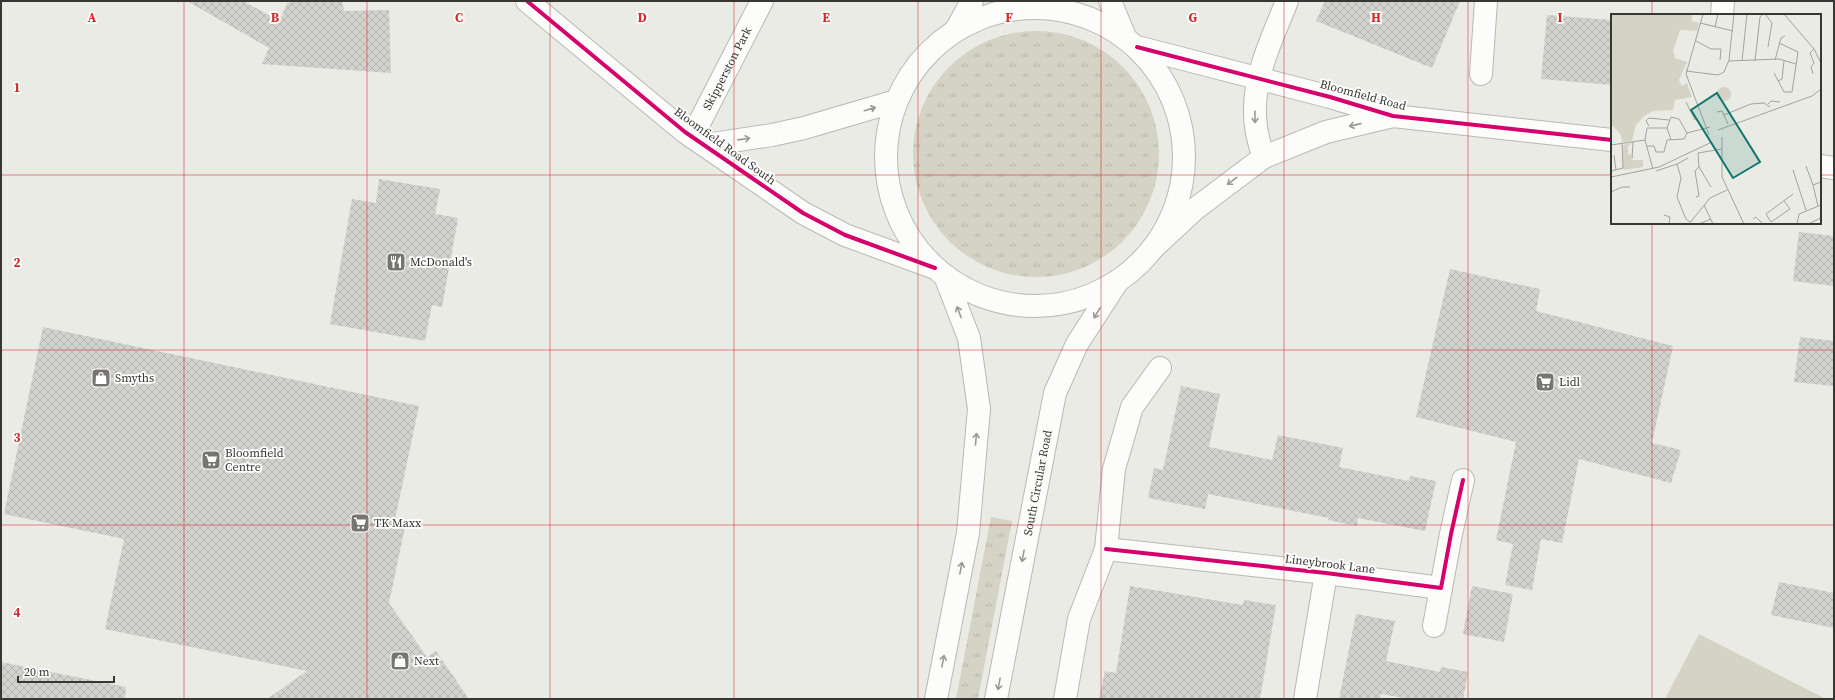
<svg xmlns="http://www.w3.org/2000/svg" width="1835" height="700" viewBox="0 0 1835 700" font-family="'Source Serif 4',serif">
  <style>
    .grass { fill: url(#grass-tufts) }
    .pitch { fill: #d5d3c6 }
    .building { fill: url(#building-cross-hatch) }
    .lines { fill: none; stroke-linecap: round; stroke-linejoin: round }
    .minor-casing { stroke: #b8b8b4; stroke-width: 24 }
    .highway-casing { stroke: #b8b8b4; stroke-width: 24 }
    .minor { stroke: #fcfcfb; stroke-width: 22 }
    .highway { stroke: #fcfcfb; stroke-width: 22 }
    .cycleway-casing { stroke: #fff; stroke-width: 6 }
    .cycleway { stroke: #d6006c; stroke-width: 4 }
    .oneway { stroke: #9a9997 }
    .grid { fill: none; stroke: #d62828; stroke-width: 1; stroke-opacity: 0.55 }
    .labels { text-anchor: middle; stroke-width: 3.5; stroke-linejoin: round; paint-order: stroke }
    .street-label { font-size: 12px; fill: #373633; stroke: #fff }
    .poi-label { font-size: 12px; fill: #373633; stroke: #fff; text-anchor: start }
    .inset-road { fill: none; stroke: #a3a39e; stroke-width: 1 }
    .view { fill: #0f766e; fill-opacity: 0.15; stroke: #0f766e; stroke-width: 2 }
    .inset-edge { fill: none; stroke: #373633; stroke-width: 2 }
    .grid-label { font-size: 13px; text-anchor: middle; font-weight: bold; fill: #d62828; stroke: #fff; stroke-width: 3.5; stroke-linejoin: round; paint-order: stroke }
  </style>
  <defs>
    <pattern id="grass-tufts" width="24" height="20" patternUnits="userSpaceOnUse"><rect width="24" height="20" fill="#d5d3c6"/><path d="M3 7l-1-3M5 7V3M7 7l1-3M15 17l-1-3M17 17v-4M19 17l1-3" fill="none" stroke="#b7b6ab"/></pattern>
    <pattern id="building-cross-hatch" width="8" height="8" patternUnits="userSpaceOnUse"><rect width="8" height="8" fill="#d2d2ce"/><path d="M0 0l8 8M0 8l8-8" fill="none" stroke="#b5b5b1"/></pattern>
  </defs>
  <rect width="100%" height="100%" fill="#ebebe6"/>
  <g class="grass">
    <circle cx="1036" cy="154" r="123"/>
    <path d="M 991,517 L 1012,521 L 978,699 L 956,699 Z"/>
  </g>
  <path class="pitch" d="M 1699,634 L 1826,699 L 1665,699 Z"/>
  <g class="building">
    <path d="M 187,1 L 243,1 L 280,21 L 287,3 L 301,1 L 342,1 L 344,11 L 389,10 L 391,73 L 262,64 L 269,48 Z"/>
    <path d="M 1325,1 L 1460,1 L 1432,68 L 1316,21 Z"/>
    <path d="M 1547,15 L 1612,20 L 1612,85 L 1541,79 Z"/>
    <path d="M 379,179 L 440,189 L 435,214 L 458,218 L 442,307 L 432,305 L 425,341 L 330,324 L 352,199 L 376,203 Z"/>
    <path d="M 1799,232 L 1834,236 L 1834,286 L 1793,281 Z"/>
    <path d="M 1450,269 L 1540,289 L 1536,311 L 1673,346 L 1652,443 L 1681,450 L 1671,483 L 1579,459 L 1562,543 L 1541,539 L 1532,590 L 1505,585 L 1513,544 L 1496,540 L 1516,442 L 1416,417 Z"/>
    <path d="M 43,327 L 419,406 L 394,524 L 405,527 L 389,603 L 427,657 L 436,651 L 469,699 L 267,699 L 307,671 L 105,629 L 124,539 L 4,514 Z"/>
    <path d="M 1800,337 L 1834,341 L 1834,386 L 1794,382 Z"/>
    <path d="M 1181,386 L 1220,394 L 1209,447 L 1272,460 L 1278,435 L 1343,448 L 1339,467 L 1409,481 L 1410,476 L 1436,481 L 1425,531 L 1358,518 L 1357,526 L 1328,520 L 1329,518 L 1208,494 L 1205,509 L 1148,498 L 1154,468 L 1163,470 Z"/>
    <path d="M 1779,582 L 1834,593 L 1834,628 L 1771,615 Z"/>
    <path d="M 1130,586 L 1243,605 L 1244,600 L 1276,605 L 1260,699 L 1099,699 L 1105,671 L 1116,673 Z"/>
    <path d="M 1472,586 L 1513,594 L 1504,642 L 1463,634 Z"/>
    <path d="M 1356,614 L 1395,621 L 1386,661 L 1440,672 L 1441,667 L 1468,672 L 1463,699 L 1409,699 L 1381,694 L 1380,699 L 1339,699 Z"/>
    <path d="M 1,662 L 126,687 L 125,699 L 1,699 Z"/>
  </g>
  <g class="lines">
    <defs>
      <g id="minor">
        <path d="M 527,1 L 685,132 L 803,213 L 845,235 L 935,268"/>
        <path d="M 1722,15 L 1723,1"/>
        <path d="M 1137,47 L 1330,97 L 1393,116 L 1612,140"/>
        <path d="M 1481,74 L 1486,1"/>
        <path id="s1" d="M 692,137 L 762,1"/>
        <path d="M 706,145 L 772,135 L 804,128 L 896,101"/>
        <path d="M 1264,157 C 1241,100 1266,54 1287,1"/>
        <path d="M 1820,166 L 1834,168"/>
        <path d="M 1152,249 L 1195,209 L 1264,157 L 1326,132 L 1393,116"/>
        <path d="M 1106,549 L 1326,573 L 1441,588 L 1451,534 L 1463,480"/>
        <path d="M 1434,626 L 1441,588"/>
        <path d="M 1065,699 L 1079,619 L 1106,549 L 1114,469 L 1132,407 L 1160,368"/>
        <path d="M 1305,699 L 1326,573"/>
      </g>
      <g id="highway">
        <path d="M 1110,1 L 1125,37"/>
        <circle cx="1035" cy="157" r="149"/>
        <path d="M 956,30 L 972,1"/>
        <path d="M 936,699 L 968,533 L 979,409 L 969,338 L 945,276"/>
        <path id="s2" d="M 996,699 L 1055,393 L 1077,344 L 1117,282"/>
      </g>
    </defs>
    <use href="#minor" class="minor-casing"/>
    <use href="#highway" class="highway-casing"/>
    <use href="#minor" class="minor"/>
    <use href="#highway" class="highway"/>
    <defs>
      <g id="cycleway">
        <path d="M 527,1 L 685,132 L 803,213 L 845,235 L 935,268"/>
        <path d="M 1137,47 L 1330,97 L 1393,116 L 1612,140"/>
        <path d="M 1106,549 L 1326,573 L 1441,588 L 1451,534 L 1463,480"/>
      </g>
    </defs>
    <use href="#cycleway" class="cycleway-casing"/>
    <use href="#cycleway" class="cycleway"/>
  </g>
  <defs><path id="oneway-shaft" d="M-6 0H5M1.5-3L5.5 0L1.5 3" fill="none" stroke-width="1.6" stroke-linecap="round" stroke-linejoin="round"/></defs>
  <g class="oneway">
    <use href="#oneway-shaft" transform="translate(870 109) rotate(-16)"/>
    <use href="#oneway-shaft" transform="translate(1255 117) rotate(89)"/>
    <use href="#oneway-shaft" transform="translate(1355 125) rotate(167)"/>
    <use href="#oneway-shaft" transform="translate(744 139) rotate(-8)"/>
    <use href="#oneway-shaft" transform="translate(1232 181) rotate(143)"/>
    <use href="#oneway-shaft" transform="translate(959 312) rotate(-111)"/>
    <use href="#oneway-shaft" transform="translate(1097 313) rotate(122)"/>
    <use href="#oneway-shaft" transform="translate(976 439) rotate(-85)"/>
    <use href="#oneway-shaft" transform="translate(1023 556) rotate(101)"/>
    <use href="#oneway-shaft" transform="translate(961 568) rotate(-79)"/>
    <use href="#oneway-shaft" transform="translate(943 661) rotate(-79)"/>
    <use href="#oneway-shaft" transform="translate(999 684) rotate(101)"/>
  </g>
  <path class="grid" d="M 184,1 L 184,699M 367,1 L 367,699M 550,1 L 550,699M 734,1 L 734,699M 918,1 L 918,699M 1101,1 L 1101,699M 1284,1 L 1284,699M 1468,1 L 1468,699M 1652,1 L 1652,15M 1,175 L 1612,175M 1820,175 L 1834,175M 1652,223 L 1652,699M 1,350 L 1834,350M 1,525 L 1834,525"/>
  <defs>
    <symbol id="restaurant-square" viewBox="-11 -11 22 22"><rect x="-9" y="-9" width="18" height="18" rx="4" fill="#767572" stroke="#fff"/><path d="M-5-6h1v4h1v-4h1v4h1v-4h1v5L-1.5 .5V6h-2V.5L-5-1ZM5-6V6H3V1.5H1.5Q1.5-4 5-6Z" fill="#fff"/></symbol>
    <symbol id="shop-square" viewBox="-11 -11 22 22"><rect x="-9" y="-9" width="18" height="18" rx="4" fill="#767572" stroke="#fff"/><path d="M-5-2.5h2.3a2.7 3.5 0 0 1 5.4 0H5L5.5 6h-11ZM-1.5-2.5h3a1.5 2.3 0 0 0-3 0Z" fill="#fff"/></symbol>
    <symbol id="supermarket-square" viewBox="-11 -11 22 22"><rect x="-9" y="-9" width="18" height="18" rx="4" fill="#767572" stroke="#fff"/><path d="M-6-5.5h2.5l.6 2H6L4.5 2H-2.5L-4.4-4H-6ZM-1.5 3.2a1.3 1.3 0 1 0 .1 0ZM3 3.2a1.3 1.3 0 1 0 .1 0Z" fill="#fff"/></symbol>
  </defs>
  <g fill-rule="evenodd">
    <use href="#restaurant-square" x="385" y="251" width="22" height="22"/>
    <use href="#shop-square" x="90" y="367" width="22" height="22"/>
    <use href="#supermarket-square" x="1534" y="371" width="22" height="22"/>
    <use href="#supermarket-square" x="200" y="449" width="22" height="22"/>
    <use href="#supermarket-square" x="349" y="512" width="22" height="22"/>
    <use href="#shop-square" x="389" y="650" width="22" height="22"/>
  </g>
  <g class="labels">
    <g class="street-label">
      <text dy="4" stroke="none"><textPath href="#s1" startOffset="77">Skipperston Park</textPath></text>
      <text transform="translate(1363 95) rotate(15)" y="4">Bloomfield Road</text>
      <text transform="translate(725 146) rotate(36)" y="4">Bloomfield Road South</text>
      <text dy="4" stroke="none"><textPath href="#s2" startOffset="220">South Circular Road</textPath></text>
      <text transform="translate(1330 564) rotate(7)" y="4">Lineybrook Lane</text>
    </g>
    <g class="poi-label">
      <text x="410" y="266">McDonald's</text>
      <text x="115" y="382">Smyths</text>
      <text x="1559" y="386">Lidl</text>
      <text x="225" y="457">Bloomfield<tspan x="225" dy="14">Centre</tspan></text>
      <text x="374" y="527">TK Maxx</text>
      <text x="414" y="665">Next</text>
    </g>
  </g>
  <g transform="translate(1611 14)">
    <rect width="210" height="210" fill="#ebebe6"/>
    <path d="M 21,129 L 17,132 L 17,140 L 20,140 L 20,146 L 32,146 L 32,153 L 12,156 L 12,131 Z" fill="#d5d3c6"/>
    <path d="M 0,0 L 81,0 L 81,7 L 88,9 L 86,17 L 69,16 L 62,37 L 64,44 L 76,48 L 68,66 L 71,72 L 76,69 L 81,83 L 64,86 L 62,96 L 42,97 L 33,102 L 25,111 L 21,127 L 11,128 L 10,121 L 0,110 Z" fill="#d5d3c6"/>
    <path d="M 0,11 L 15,12 L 13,29 L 0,28 Z" fill="#d5d3c6"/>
    <path d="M 37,39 L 51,40 L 50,48 L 36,47 ZM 8,56 L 19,58 L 17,79 L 6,77 ZM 22,58 L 34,59 L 32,78 L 21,77 ZM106 80a7 7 0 1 1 14 0a7 7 0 1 1-14 0Z" fill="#d5d3c6"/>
    <path class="inset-road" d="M 92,0 L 75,60 L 98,121M 154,0 L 161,9 L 157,33M 173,0 L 203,35 L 210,49M 89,9 L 122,17M 104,13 L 107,0M 85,27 L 100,35 L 110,35 L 109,46M 164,46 L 170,24 L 174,22M 118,47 L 168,45 L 185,50M 131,47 L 136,0M 144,47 L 149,3 L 152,0M 75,57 L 107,61 L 113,58 L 118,46 L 123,0M 163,59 L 173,78 L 181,78 L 187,38 L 168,29M 202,60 L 200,53 L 203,49 L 199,39 L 203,35M 167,67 L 171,65 L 173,47M 75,88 L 84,106M 157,90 L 160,87 L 169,88M 106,98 L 111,97 L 117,110M 113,101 L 140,90 L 153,89 L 159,93M 38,112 L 35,107 L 38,104 L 58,106M 56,114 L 60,103 L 68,105 L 76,119 L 99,113M 107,116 L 201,82 L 210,75M 111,123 L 111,163 L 133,210M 0,131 L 34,126M 35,132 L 43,132 L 45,138 L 53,138 L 56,126 L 73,125 L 76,119M 3,141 L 5,156M 77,144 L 66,150 L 70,164 L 66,183 L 75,205 L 79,208M 21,145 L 22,128M 195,152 L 202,171M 42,155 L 34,126 L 36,114 L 56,114 L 60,126M 182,156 L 195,196M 0,157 L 12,154 L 11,129M 45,157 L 66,150M 0,163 L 48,153 L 101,128M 100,173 L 88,153 L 87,139 L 111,135M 0,178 L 11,173 L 19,173M 85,183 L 88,182 L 84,157 L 88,153M 173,187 L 179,195 L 160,208 L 155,200 L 182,180M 93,191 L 102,210M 207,192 L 202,171 L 210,168M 53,201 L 59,203 L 58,210M 142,205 L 145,203 L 152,210M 78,210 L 99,184 L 116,176M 88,210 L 100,205M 186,210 L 188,200 L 210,191M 197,210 L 210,204"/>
    <path class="view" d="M 106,79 L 149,148 L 122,164 L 80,96 Z"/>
    <rect width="210" height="210" class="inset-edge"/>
  </g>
  <g class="grid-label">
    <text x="92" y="22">A</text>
    <text x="275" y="22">B</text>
    <text x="459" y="22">C</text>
    <text x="642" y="22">D</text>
    <text x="826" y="22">E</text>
    <text x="1009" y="22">F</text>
    <text x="1193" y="22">G</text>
    <text x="1376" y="22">H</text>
    <text x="1560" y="22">I</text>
    <text x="17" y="92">1</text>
    <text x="17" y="267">2</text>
    <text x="17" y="442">3</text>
    <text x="17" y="617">4</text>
  </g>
  <rect width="1835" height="700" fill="none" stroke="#373633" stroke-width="4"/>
  <path d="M18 676v6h96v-6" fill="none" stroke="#373633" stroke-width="2"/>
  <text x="24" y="676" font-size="12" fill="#373633" stroke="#ffffff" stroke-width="3" paint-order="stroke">20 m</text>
</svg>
